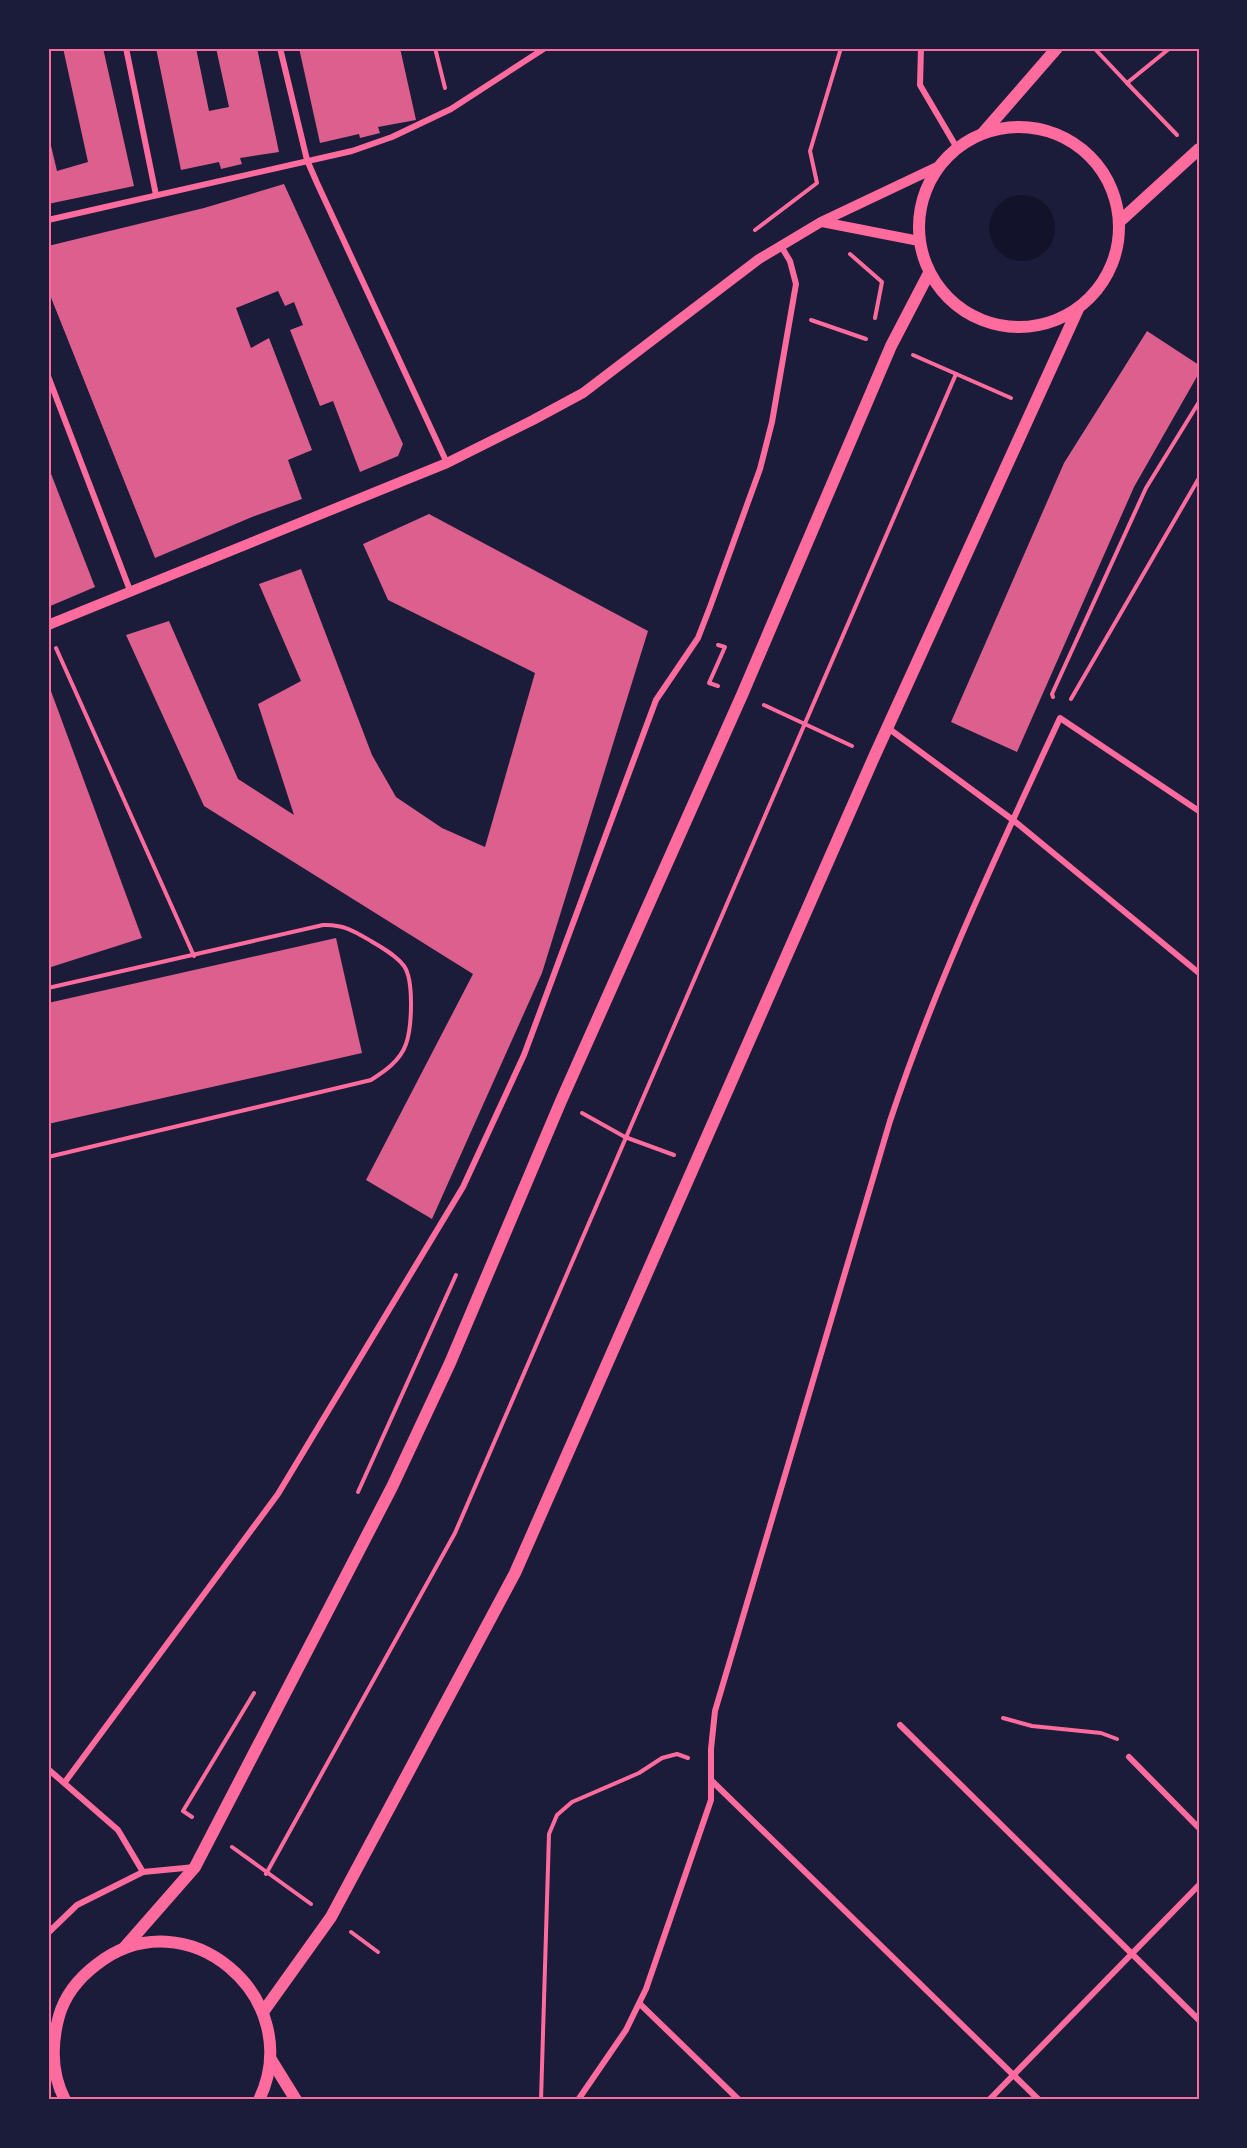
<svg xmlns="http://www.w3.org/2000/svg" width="1247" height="2148" viewBox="0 0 1247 2148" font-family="'Playfair Display',serif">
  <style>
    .water { fill: #12122b }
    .building { fill: #dd5f8e }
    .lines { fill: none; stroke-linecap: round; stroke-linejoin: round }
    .path { stroke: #ff6b9d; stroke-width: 4 }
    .minor { stroke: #ff6b9d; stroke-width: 6 }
    .tertiary { stroke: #ff6b9d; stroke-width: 10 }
    .secondary { stroke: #ff6b9d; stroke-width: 12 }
    .neatline { fill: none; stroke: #ff6b9d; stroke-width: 2 }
  </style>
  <rect width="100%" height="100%" fill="#1b1b3a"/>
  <circle class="water" cx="1022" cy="228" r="33"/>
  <g class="building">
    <path d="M 63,48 L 103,48 L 134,186 L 48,204 L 48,133 L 57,171 L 88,162 Z"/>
    <path d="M 156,48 L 196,48 L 209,111 L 229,107 L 216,48 L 257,48 L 279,152 L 240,158 L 242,164 L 221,169 L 219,162 L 181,170 Z"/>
    <path d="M 299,48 L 400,48 L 416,120 L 378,127 L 380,133 L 360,138 L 359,134 L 320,143 Z"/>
    <path d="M 284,184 L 403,444 L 398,456 L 360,472 L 333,401 L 320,406 L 290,330 L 303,325 L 294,302 L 285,306 L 278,291 L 236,308 L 251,348 L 269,338 L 312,450 L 288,460 L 302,499 L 252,517 L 155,558 L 48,290 L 48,246 L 204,208 Z"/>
    <path d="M 1147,331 L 1199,365 L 1199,373 L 1134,487 L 1017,752 L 951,722 L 1064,463 Z"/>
    <path d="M 48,466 L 95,587 L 48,607 Z"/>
    <path d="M 429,514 L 648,631 L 542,973 L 432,1219 L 366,1180 L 473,974 L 204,806 L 126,635 L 169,621 L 238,779 L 294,815 L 258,704 L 301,681 L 259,584 L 301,569 L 372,755 L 396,797 L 442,828 L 485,847 L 535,673 L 388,600 L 363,544 Z"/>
    <path d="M 48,683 L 142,938 L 48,968 Z"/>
    <path d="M 336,938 L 362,1053 L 48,1124 L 48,1003 Z"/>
  </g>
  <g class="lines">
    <g class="path">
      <path d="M 435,48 L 445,88"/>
      <path d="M 1094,48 L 1127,83"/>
      <path d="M 1170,48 L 1127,83 L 1177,135"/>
      <path d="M 755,230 L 817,183 L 810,151 L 841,48"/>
      <path d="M 850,254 L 882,282 L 875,318"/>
      <path d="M 811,320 L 866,339"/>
      <path d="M 913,355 L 1011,398"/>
      <path d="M 56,648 L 194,956"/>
      <path d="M 718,686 L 709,683 L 725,647 L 718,645"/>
      <path d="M 1053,697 L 1052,694 L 1146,488 L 1199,402"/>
      <path d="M 1071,699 L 1199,478"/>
      <path d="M 764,705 L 852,746"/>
      <path d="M 48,988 L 323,925 C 343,924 354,931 371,941 C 382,948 396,955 404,966 C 414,980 412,1027 406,1044 C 400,1061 385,1071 371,1080 L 48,1157"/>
      <path d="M 582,1113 L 625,1137 L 674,1155"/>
      <path d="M 358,1492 L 456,1275"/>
      <path d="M 1003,1718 L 1032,1726 L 1101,1733 L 1117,1739"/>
      <path d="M 192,1817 L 183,1811 L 254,1693"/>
      <path d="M 232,1847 L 311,1904"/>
      <path d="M 266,1874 L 455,1533 L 956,374"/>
      <path d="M 351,1932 L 378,1952"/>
      <path d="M 541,2100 L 549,1834 L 557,1815 L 572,1802 L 639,1773 L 662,1758 L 677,1754 L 688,1758"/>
    </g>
    <g class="minor">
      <path d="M 126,48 L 156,195"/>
      <path d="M 280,48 L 307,160 L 317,183 L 447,463"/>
      <path d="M 921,48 L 920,85 L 957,148"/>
      <path d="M 48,220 L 352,151 L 392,137 L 451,109 L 545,48"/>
      <path d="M 48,376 L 131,593"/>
      <path d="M 888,728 L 1013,820 L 1199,973"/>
      <path d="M 900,1725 L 1199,2020"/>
      <path d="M 1129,1757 L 1199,1828"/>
      <path d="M 48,1769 L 118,1830 L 143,1872"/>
      <path d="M 65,1782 L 278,1494 L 463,1187 L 524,1055 L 656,700 L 698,638 L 710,607 L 760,469 L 772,422 L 796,284 L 790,261 L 781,246"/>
      <path d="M 713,1782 L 1039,2100"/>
      <path d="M 48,1933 L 77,1905 L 143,1872 L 195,1867"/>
      <path d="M 640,2004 L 739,2100"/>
      <path d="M 578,2100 L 626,2030 L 646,1989 L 711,1800 L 711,1749 L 715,1711 L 890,1121 C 936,982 999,850 1060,718 L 1199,811"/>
      <path d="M 989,2100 L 1199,1885"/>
    </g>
    <g class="tertiary">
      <path d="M 822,222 L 919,241"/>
      <path d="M 48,625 L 447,463 L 533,420 L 583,393 L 759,259 L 821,222 L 937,167"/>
    </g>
    <g class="secondary">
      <circle cx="1019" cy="227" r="100"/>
      <path d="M 983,133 L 1057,48"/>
      <path d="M 1119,222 L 1199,149"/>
      <path d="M 124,1948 L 195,1867 L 392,1487 L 450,1363 L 561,1101 L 742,695 L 891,346 L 929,273"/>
      <path d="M 263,2012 L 331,1917 L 515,1573 L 874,757 L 1078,309"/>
      <path d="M 270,2058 L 296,2100"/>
      <path d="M 65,2100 C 51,2073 51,2045 59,2016 C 65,1995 79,1978 96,1965 C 186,1894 308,1998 259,2100"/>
    </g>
  </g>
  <rect width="1247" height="2148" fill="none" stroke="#1b1b3a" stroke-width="99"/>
  <rect x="50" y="50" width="1148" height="2048" class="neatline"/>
</svg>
